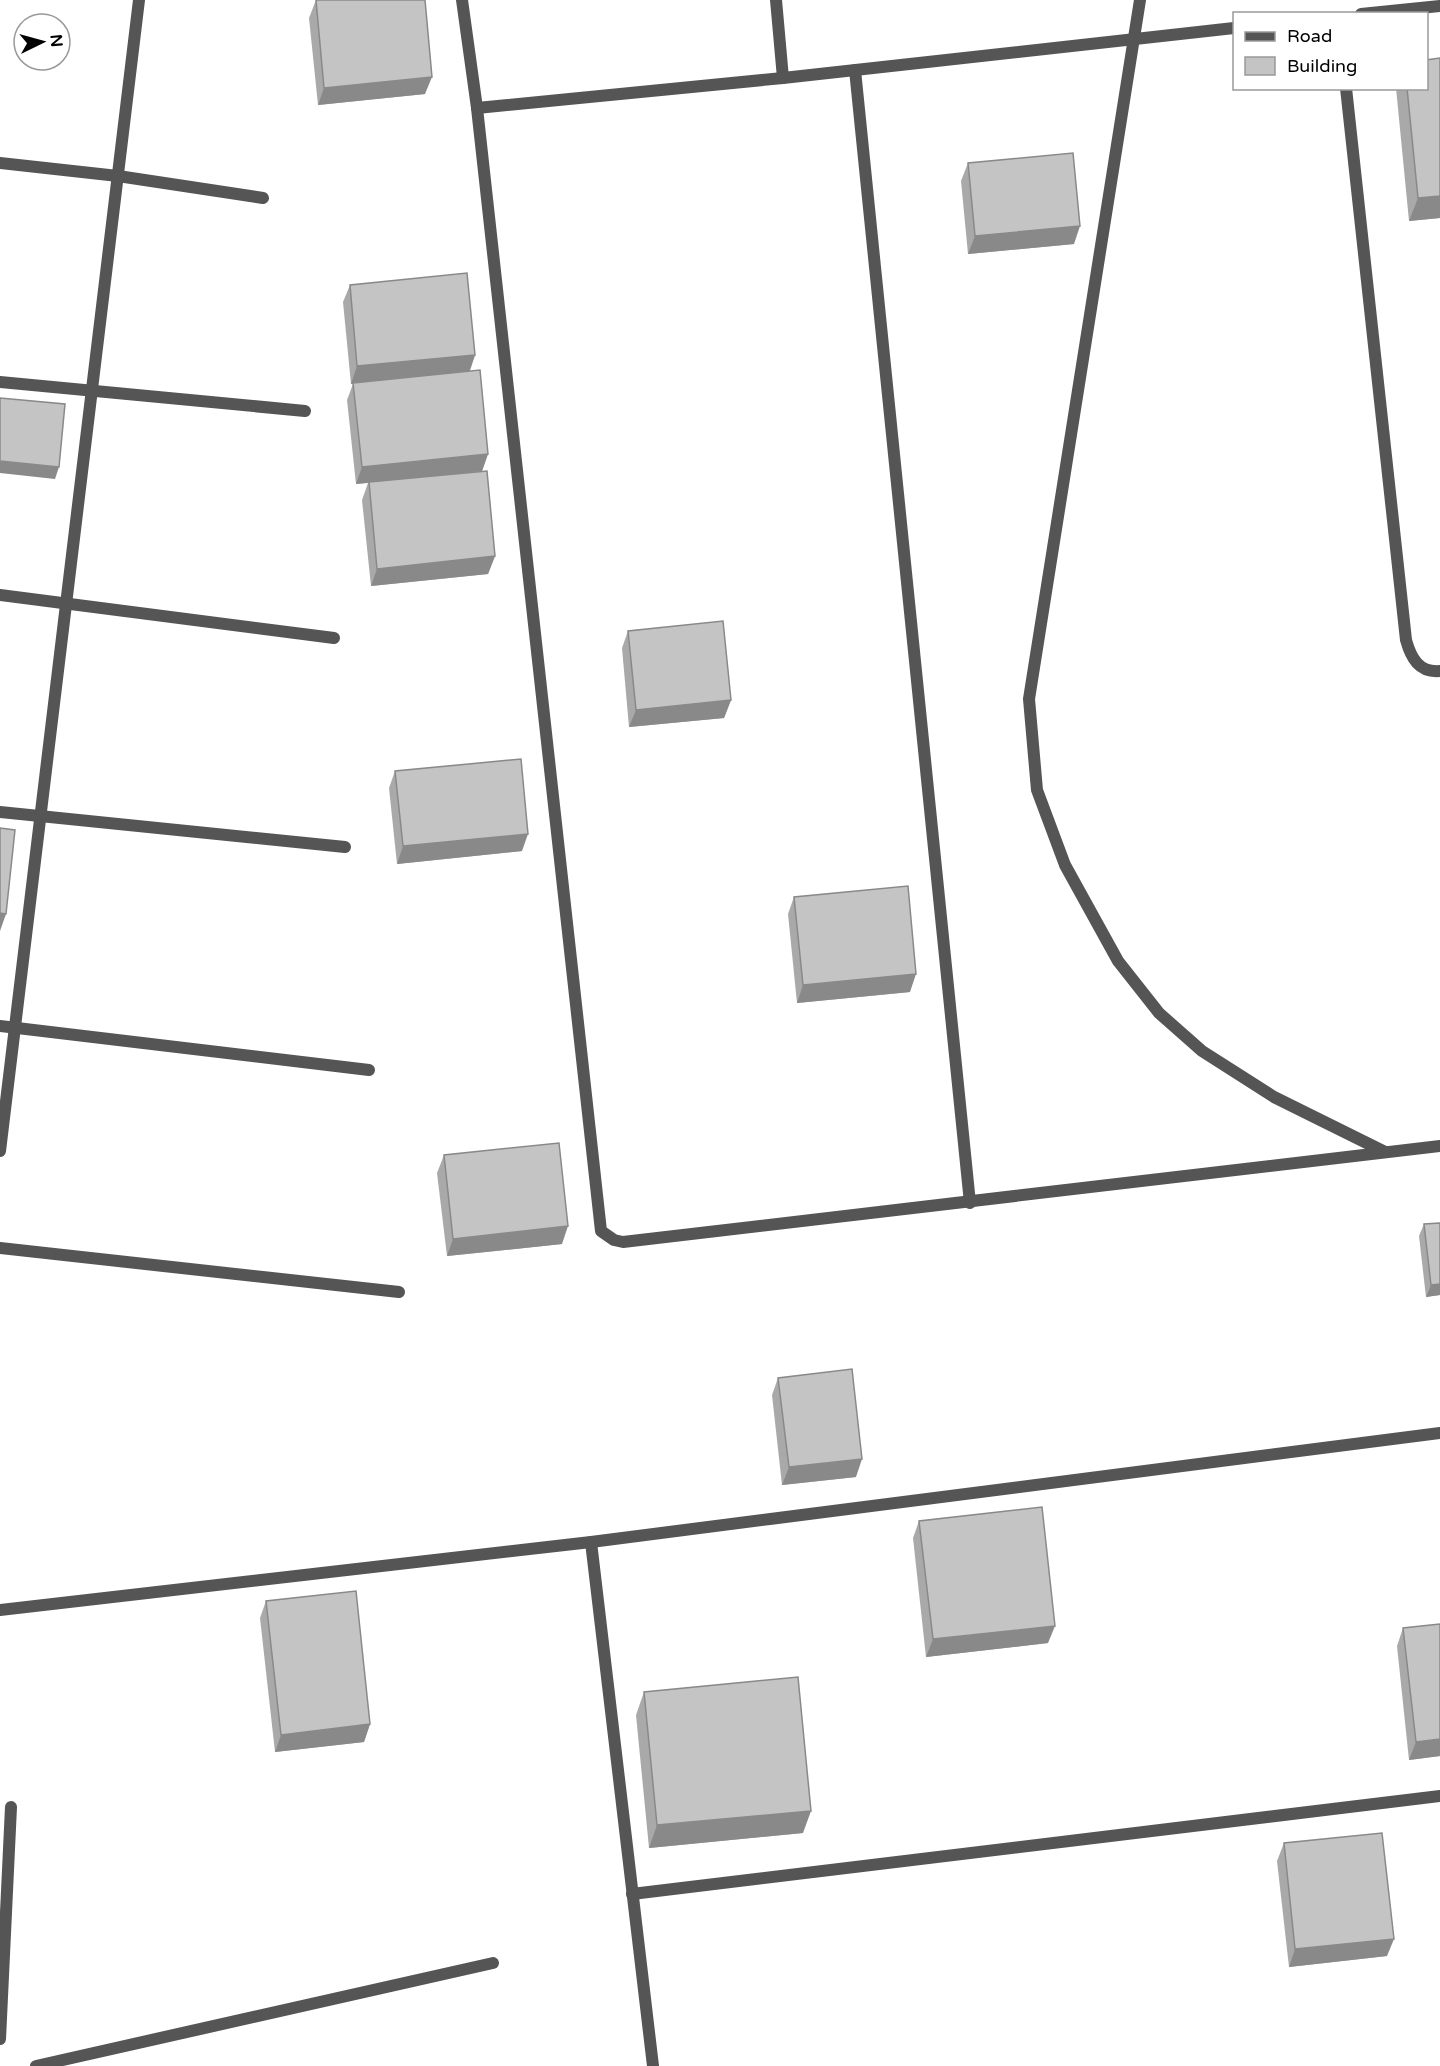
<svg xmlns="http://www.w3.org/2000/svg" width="1440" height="2066" viewBox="0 0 1440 2066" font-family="'Varela Round',sans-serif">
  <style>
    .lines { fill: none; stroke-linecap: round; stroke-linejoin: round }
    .street { stroke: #555; stroke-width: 12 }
    .wall { fill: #a9a9a9 }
    .shaded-wall { fill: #898989 }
    .building { fill: #c4c4c4; stroke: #898989; stroke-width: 1.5 }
  </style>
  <rect width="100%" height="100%" fill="#fff"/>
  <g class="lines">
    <g class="street">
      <path d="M 462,0 L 477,108 L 601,1231 L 614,1240 L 623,1242 L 1440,1146"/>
      <path d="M 776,0 L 783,78"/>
      <path d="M 1140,0 L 1029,699 L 1037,790 L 1065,865 L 1118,961 L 1159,1013 L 1202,1051 L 1274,1097 L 1385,1152"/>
      <path d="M 1361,14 L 1440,6"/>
      <path d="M 855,70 L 970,1203"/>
      <path d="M 1346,88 L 1406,640 C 1411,658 1419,673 1440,671"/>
      <path d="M 477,108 L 783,78 L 1234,28"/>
      <path d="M 0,163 L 118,176 L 263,198"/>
      <path d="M 0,382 L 305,411"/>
      <path d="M 0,595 L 334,638"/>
      <path d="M 0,812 L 345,847"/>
      <path d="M 0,1026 L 369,1070"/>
      <path d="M 0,1151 L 139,0"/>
      <path d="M 0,1248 L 399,1292"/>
      <path d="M 591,1542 L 653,2066"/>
      <path d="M 0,1610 L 591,1542 L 1440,1433"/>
      <path d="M 632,1894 L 1440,1796"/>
      <path d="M 0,2039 L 11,1807"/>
      <path d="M 36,2066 L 493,1963"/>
    </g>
  </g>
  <g class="wall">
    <path d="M 316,0 L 425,94 L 318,105 L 309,18 Z"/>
    <path d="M 1440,58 L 1440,218 L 1409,221 L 1396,88 L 1426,88 Z"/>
    <path d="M 968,163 L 1074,244 L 968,254 L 961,181 Z"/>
    <path d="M 350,285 L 475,355 L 470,371 L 488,454 L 482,471 L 495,556 L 488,574 L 371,586 L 362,500 L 368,483 L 356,484 L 347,400 L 353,384 L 351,384 L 343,302 Z"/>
    <path d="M 628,631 L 731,700 L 724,718 L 629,727 L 622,648 Z"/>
    <path d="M 395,771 L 522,851 L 397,864 L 389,788 Z"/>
    <path d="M 794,897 L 910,992 L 797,1003 L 788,914 Z"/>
    <path d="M 444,1155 L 562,1244 L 447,1256 L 437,1173 Z"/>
    <path d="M 1440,1223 L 1440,1295 L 1426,1297 L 1419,1236 L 1424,1224 Z"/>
    <path d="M 778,1378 L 856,1477 L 782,1485 L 772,1395 Z"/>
    <path d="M 919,1521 L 1048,1643 L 926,1657 L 913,1538 Z"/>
    <path d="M 266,1601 L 370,1724 L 364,1742 L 275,1752 L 260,1618 Z"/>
    <path d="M 1440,1624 L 1440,1756 L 1409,1760 L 1397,1646 L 1403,1628 Z"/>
    <path d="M 644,1692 L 803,1833 L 649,1848 L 636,1715 Z"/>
    <path d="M 1284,1843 L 1387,1956 L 1289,1967 L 1277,1861 Z"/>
  </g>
  <g class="shaded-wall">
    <path d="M 432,77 L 425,94 L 318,105 L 324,88 Z"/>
    <path d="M 1440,196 L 1440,218 L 1409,221 L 1418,198 Z"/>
    <path d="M 1080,226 L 1074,244 L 968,254 L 975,236 Z"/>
    <path d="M 475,355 L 469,372 L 351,384 L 357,366 Z"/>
    <path d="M 488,454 L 482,471 L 356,484 L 362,467 Z"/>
    <path d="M 0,461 L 59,467 L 55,479 L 0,473 Z"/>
    <path d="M 495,556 L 488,574 L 371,586 L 377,569 Z"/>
    <path d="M 731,700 L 724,718 L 629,727 L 636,710 Z"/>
    <path d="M 528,834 L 522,851 L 397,864 L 403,846 Z"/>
    <path d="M 0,913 L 6,914 L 0,931 Z"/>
    <path d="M 916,974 L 910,992 L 797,1003 L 803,985 Z"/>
    <path d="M 568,1226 L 562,1244 L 447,1256 L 453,1239 Z"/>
    <path d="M 1440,1284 L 1440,1295 L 1426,1297 L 1431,1285 Z"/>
    <path d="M 862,1459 L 856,1477 L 782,1485 L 789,1467 Z"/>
    <path d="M 1055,1626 L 1048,1643 L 926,1657 L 933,1639 Z"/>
    <path d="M 370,1724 L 364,1742 L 275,1752 L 281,1735 Z"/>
    <path d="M 1440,1739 L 1440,1756 L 1409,1760 L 1416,1742 Z"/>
    <path d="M 811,1811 L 803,1833 L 649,1848 L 657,1825 Z"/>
    <path d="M 1394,1939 L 1387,1956 L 1289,1967 L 1295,1949 Z"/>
  </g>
  <g class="building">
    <path d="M 316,0 L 425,0 L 432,77 L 324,88 Z"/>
    <path d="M 1440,58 L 1440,196 L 1418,198 L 1407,88 L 1426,88 L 1426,60 Z"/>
    <path d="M 1073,153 L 1080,226 L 975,236 L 968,163 Z"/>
    <path d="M 467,273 L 475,355 L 357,366 L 350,285 Z"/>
    <path d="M 480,370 L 488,454 L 362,467 L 353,383 Z"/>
    <path d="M 0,398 L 65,404 L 59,467 L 0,461 Z"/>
    <path d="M 487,471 L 495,556 L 377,569 L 369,482 Z"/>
    <path d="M 723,621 L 731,700 L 636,710 L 628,631 Z"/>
    <path d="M 521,759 L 528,834 L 403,846 L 395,771 Z"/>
    <path d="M 0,828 L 15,830 L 6,914 L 0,913 Z"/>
    <path d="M 908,886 L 916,974 L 803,985 L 794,897 Z"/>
    <path d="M 559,1143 L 568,1226 L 453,1239 L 444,1155 Z"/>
    <path d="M 1440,1223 L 1440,1284 L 1431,1285 L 1424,1224 Z"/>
    <path d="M 852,1369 L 862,1459 L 789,1467 L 778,1378 Z"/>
    <path d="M 1042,1507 L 1055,1626 L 933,1639 L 919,1521 Z"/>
    <path d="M 356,1591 L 370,1724 L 281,1735 L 266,1601 Z"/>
    <path d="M 1440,1624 L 1440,1739 L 1416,1742 L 1403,1628 Z"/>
    <path d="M 798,1677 L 811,1811 L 657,1825 L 644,1692 Z"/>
    <path d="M 1382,1833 L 1394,1939 L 1295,1949 L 1284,1843 Z"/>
  </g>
  <rect x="1233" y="12" width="195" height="78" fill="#ffffff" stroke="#999999" stroke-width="1.5"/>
  <rect x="1245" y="32" width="30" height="9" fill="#555555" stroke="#999999" stroke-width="1.5"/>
  <text x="1287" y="42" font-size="18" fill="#000000">Road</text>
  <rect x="1245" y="57" width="30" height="18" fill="#c4c4c4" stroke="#999999" stroke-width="1.5"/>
  <text x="1287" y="72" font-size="18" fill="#000000">Building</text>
  <g transform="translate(42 42) rotate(85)"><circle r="28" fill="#ffffff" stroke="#999999" stroke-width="1.5"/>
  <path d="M0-4.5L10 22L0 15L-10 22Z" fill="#000000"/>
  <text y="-9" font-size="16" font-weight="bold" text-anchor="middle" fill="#000000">N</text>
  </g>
</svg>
